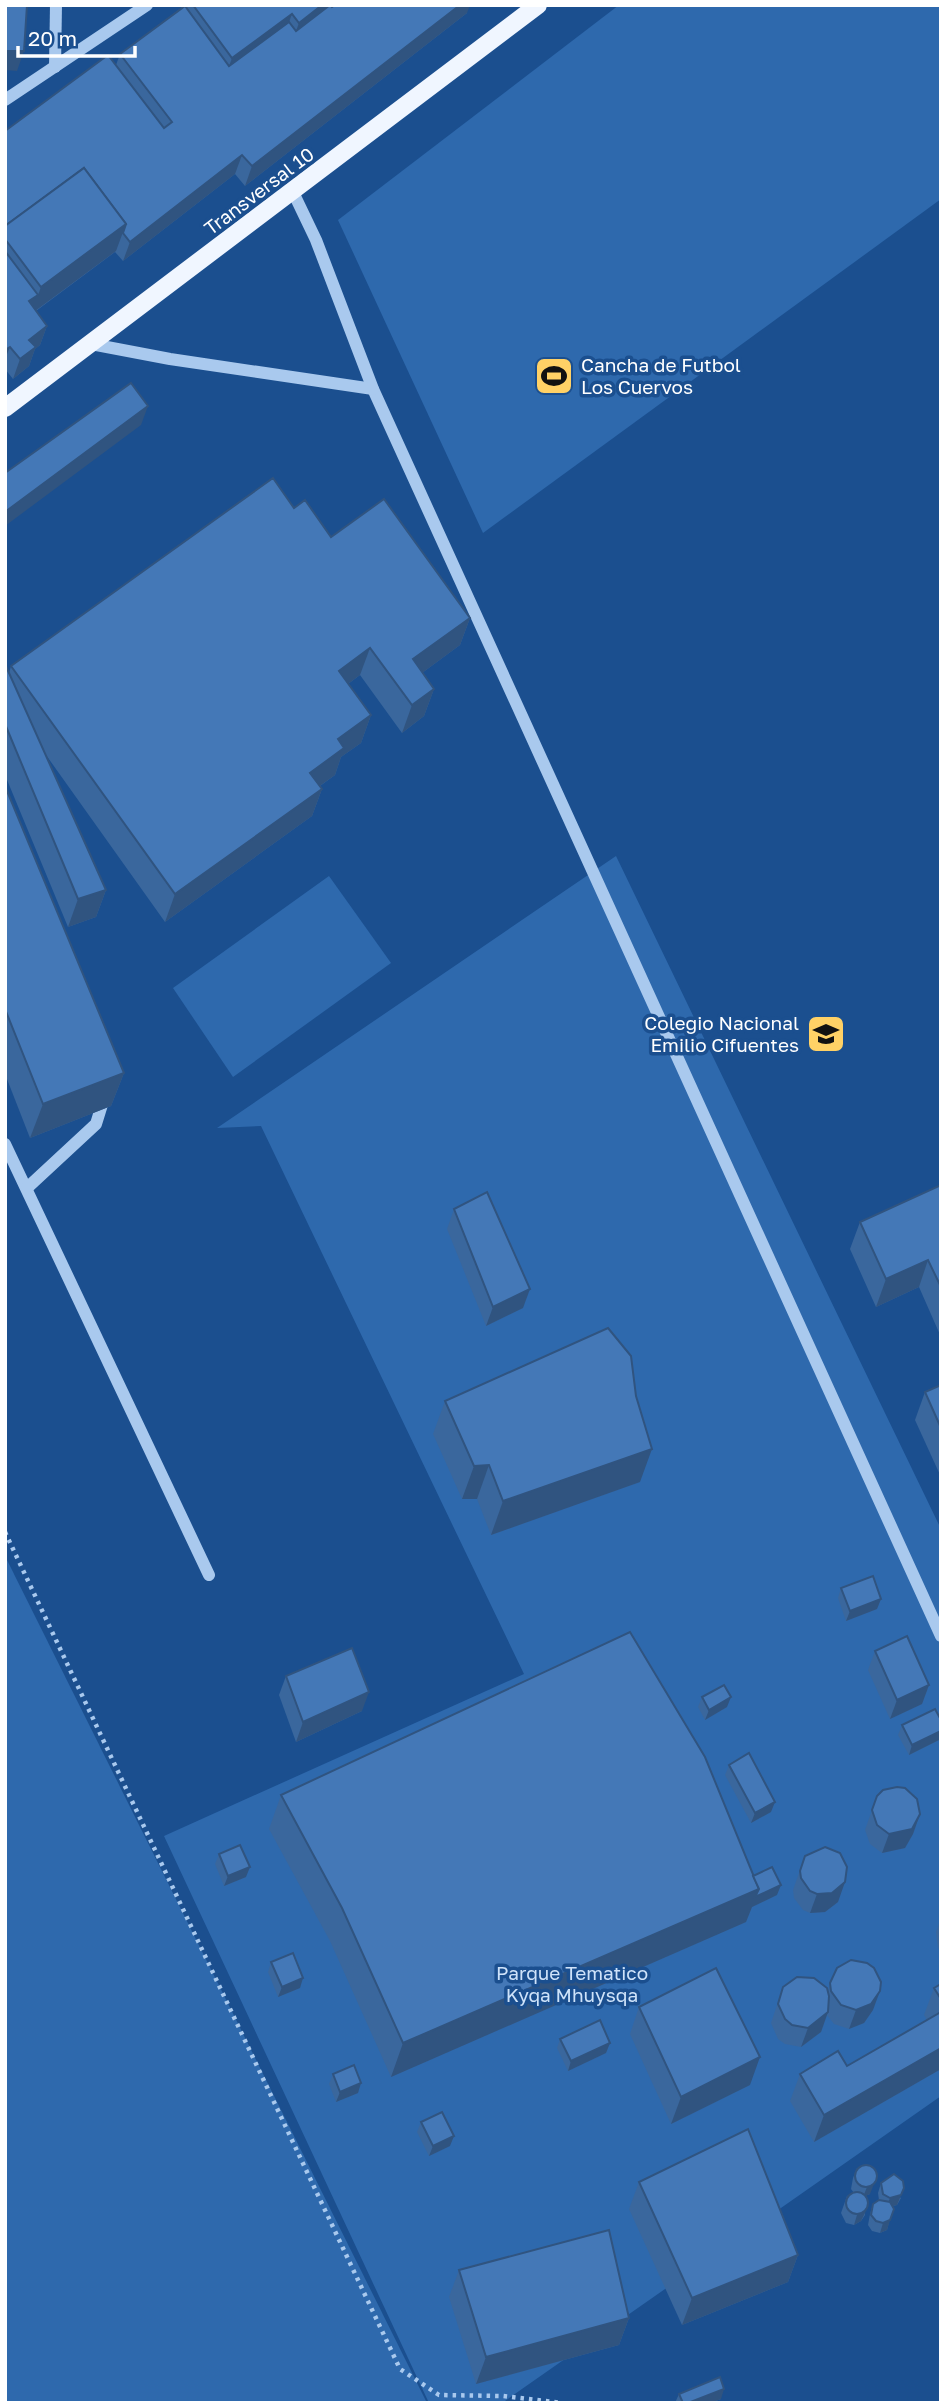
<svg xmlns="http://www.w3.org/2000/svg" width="946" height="2408" viewBox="0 0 946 2408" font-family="'Golos Text',sans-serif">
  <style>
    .green { fill: #2e69ad }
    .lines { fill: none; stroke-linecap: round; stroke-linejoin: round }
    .path { stroke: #a9c9ee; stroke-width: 4.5; stroke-dasharray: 3.5 5; stroke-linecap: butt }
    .minor { stroke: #a9c9ee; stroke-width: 12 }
    .major { stroke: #f0f6ff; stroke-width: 18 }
    .wall { fill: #3a679d }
    .shaded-wall { fill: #305480 }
    .building { fill: #4478b7; stroke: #305480; stroke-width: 2 }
    .labels { text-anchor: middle; stroke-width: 7; stroke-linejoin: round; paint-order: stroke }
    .street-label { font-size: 19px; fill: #fff; stroke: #1b4f8f }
    .poi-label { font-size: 19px; fill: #fff; stroke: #1b4f8f; text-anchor: start }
    .park-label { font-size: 19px; fill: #cfe3fa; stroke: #1b4f8f }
  </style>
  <rect width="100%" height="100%" fill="#1b4f8f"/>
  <g class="green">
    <path d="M 619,5 L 941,5 L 941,199 L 483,533 L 338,220 Z"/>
    <path d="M 616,856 L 941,1529 L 941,2096 L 502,2403 L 429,2403 L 164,1836 L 524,1674 L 261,1126 L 217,1128 Z"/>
    <path d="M 329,876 L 391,963 L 233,1077 L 173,988 Z"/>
    <path d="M 5,1556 L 427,2403 L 5,2403 Z"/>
  </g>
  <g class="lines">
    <path class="path" d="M 5,1532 L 400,2369 L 439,2395 L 503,2396 L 562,2403"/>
    <g class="minor">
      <path d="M 55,67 L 56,5"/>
      <path d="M 5,100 L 147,5"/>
      <path d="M 293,192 L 316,240 L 373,389 L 941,1636"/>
      <path d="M 91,344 L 170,359 L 373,389"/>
      <path d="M 5,1144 L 209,1575"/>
      <path d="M 27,1188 L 96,1124 L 105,1095"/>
    </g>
    <path class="major" d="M 5,408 L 538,5"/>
  </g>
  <g class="wall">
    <path d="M 185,5 L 331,5 L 332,7 L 467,13 L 245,186 L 235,174 L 123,261 L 115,252 L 36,311 L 47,326 L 40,345 L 35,349 L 29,366 L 13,379 L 5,369 L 5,131 L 116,65 L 120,54 Z"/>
    <path d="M 294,508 L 331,537 L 470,618 L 460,645 L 422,673 L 434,689 L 424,716 L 402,733 L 360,675 L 348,684 L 371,715 L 361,743 L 341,757 L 335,775 L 320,786 L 322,789 L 312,816 L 165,922 L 46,755 L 106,890 L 96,917 L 68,927 L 5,775 L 5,664 L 9,673 L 11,666 Z"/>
    <path d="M 5,786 L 124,1073 L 111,1106 L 30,1138 L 5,1074 Z"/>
    <path d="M 941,1185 L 941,1337 L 919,1287 L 876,1307 L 850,1249 L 860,1222 Z"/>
    <path d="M 454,1209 L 523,1308 L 486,1326 L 447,1229 Z"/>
    <path d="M 941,1385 L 941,1477 L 915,1420 L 925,1392 Z"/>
    <path d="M 445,1401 L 640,1482 L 491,1535 L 477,1499 L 462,1499 L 433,1434 Z"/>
    <path d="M 841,1588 L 881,1599 L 877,1609 L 846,1621 L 838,1598 Z"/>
    <path d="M 875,1651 L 929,1685 L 922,1704 L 890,1719 L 868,1670 Z"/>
    <path d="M 286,1676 L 362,1711 L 296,1742 L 279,1695 Z"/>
    <path d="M 702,1697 L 727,1707 L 705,1720 L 698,1707 Z"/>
    <path d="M 941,1720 L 941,1739 L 909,1755 L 898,1735 L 902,1725 Z"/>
    <path d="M 729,1765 L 771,1812 L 751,1823 L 725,1775 Z"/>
    <path d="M 281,1795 L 753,1876 L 777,1895 L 752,1907 L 746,1922 L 391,2077 L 330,1941 L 269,1829 Z"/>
    <path d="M 877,1796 L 920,1814 L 913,1834 L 905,1848 L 882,1853 L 870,1844 L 865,1830 Z"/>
    <path d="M 219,1854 L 246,1877 L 224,1886 L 215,1864 Z"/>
    <path d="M 805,1856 L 838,1902 L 825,1912 L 810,1913 L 803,1910 L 794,1898 L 793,1890 Z"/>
    <path d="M 941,1918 L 941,1951 L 938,1948 L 936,1932 Z"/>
    <path d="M 271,1962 L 300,1988 L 278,1997 L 268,1972 Z"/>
    <path d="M 830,1983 L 873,2010 L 864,2023 L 849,2029 L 834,2024 L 827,2015 L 821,2032 L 801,2047 L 785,2044 L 778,2039 L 771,2023 L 783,1987 L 828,1991 Z"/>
    <path d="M 941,1984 L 941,2069 L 814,2142 L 790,2101 L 800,2074 L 847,2066 L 927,2020 L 924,2015 L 934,1988 Z"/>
    <path d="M 639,2007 L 750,2085 L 671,2124 L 630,2034 Z"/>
    <path d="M 560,2039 L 610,2043 L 606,2053 L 568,2071 L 557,2048 Z"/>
    <path d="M 333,2074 L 358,2093 L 336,2102 L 329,2084 Z"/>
    <path d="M 421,2122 L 450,2146 L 429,2156 L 417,2132 Z"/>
    <path d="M 857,2168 L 870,2194 L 865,2196 L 865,2215 L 861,2221 L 854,2225 L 846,2223 L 841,2213 L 847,2196 L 854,2193 L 851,2189 L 853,2178 Z"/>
    <path d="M 639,2182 L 798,2255 L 788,2282 L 682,2325 L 629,2209 Z"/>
    <path d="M 881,2183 L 901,2198 L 897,2205 L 893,2206 L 887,2230 L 880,2233 L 872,2231 L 868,2225 L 870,2214 L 873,2204 L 879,2200 L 878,2193 Z"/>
    <path d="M 459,2270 L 629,2318 L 619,2345 L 476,2384 L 449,2297 Z"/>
    <path d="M 679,2394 L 721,2399 L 710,2403 L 675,2403 Z"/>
  </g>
  <g class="shaded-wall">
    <path d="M 322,5 L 331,5 L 289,50 L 299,23 Z"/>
    <path d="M 460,5 L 470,5 L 467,13 L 245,186 L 252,166 Z"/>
    <path d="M 292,14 L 282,41 L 222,86 L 232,58 Z"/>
    <path d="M 5,51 L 24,51 L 17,71 L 5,70 Z"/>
    <path d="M 242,155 L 235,174 L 123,261 L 130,242 Z"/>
    <path d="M 126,224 L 116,251 L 31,314 L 29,301 L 38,295 L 41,287 Z"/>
    <path d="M 47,326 L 40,345 L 35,349 L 29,366 L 13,379 L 20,359 L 29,340 Z"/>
    <path d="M 10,347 L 5,359 L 5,350 Z"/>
    <path d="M 148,406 L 141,425 L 5,526 L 5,512 Z"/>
    <path d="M 470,618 L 460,645 L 403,687 L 413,659 Z"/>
    <path d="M 370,648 L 360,675 L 329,698 L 339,671 Z"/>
    <path d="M 434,689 L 424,716 L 402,733 L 412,705 Z"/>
    <path d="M 371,715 L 361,743 L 341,757 L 335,775 L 300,800 L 310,773 L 338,739 Z"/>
    <path d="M 322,789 L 312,816 L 165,922 L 175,894 Z"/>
    <path d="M 106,890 L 96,917 L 68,927 L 78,899 Z"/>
    <path d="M 124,1073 L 111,1106 L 30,1138 L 43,1104 Z"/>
    <path d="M 928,1260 L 919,1287 L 876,1307 L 886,1279 Z"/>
    <path d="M 530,1289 L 523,1308 L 486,1326 L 493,1307 Z"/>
    <path d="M 652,1449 L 640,1482 L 491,1535 L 503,1501 Z"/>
    <path d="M 489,1465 L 477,1499 L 462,1499 L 474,1466 Z"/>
    <path d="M 881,1599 L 877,1609 L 846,1621 L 850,1611 Z"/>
    <path d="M 929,1685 L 922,1704 L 890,1719 L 897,1700 Z"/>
    <path d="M 369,1692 L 362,1711 L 296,1742 L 303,1722 Z"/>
    <path d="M 731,1697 L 727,1707 L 705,1720 L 709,1710 Z"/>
    <path d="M 941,1731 L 941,1739 L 909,1755 L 912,1745 Z"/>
    <path d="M 775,1802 L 771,1812 L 751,1823 L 755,1813 Z"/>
    <path d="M 920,1814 L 913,1834 L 905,1848 L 882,1853 L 889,1834 Z"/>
    <path d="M 250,1867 L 246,1877 L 224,1886 L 228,1876 Z"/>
    <path d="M 845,1882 L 838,1902 L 825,1912 L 810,1913 L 817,1894 Z"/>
    <path d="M 781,1885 L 777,1895 L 752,1907 L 746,1922 L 391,2077 L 403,2043 L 759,1889 Z"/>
    <path d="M 303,1978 L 300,1988 L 278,1997 L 282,1987 Z"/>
    <path d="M 880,1991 L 873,2010 L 864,2023 L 849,2029 L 856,2010 Z"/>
    <path d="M 828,2012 L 821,2032 L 801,2047 L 808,2028 Z"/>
    <path d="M 610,2043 L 606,2053 L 568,2071 L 571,2061 Z"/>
    <path d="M 941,2048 L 941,2069 L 814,2142 L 824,2115 Z"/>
    <path d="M 760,2057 L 750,2085 L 671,2124 L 681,2097 Z"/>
    <path d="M 361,2083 L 358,2093 L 336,2102 L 340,2092 Z"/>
    <path d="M 454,2136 L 450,2146 L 429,2156 L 433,2146 Z"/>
    <path d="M 874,2184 L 870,2194 L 863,2197 L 867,2187 Z"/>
    <path d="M 904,2188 L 897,2205 L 886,2208 L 890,2198 Z"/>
    <path d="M 869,2205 L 861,2221 L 854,2225 L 857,2215 Z"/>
    <path d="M 890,2220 L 887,2230 L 880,2233 L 883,2223 Z"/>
    <path d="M 798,2255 L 788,2282 L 682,2325 L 692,2298 Z"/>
    <path d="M 629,2318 L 619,2345 L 476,2384 L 486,2357 Z"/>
    <path d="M 724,2389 L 721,2399 L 710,2403 L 688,2403 Z"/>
  </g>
  <g class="building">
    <path d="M 5,5 L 27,5 L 24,51 L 5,51 Z"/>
    <path d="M 193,5 L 322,5 L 299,23 L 292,14 L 232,58 Z"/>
    <path d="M 330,5 L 332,7 L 335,5 L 460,5 L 252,166 L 242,155 L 130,242 L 123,233 L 126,224 L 84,168 L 5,226 L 5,131 L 108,55 L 164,128 L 172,122 L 120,54 L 185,6 L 229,66 L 289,22 L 296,31 Z"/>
    <path d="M 84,168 L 126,224 L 41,287 L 5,239 L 5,226 Z"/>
    <path d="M 5,251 L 38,295 L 29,301 L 47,326 L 29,340 L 36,347 L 20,359 L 10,347 L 5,350 Z"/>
    <path d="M 131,383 L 148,406 L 5,512 L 5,473 Z"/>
    <path d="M 273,478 L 294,508 L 305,500 L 331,537 L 384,499 L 470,618 L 413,659 L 434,689 L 412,705 L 370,648 L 339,671 L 371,715 L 338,739 L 344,748 L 310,773 L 322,789 L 175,894 L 11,666 Z"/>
    <path d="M 5,664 L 106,890 L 78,899 L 5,724 Z"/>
    <path d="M 5,786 L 124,1073 L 43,1104 L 5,1009 Z"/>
    <path d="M 941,1185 L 941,1287 L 928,1260 L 886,1279 L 860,1222 Z"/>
    <path d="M 487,1192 L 530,1289 L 493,1307 L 454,1209 Z"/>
    <path d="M 608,1328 L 631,1356 L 636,1396 L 652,1449 L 503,1501 L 489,1465 L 474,1466 L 445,1401 Z"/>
    <path d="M 941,1385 L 941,1428 L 925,1392 Z"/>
    <path d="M 873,1576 L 881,1599 L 850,1611 L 841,1588 Z"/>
    <path d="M 630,1632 L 705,1757 L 759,1889 L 403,2043 L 342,1908 L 281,1795 Z"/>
    <path d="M 907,1636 L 929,1685 L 897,1700 L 875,1651 Z"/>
    <path d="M 352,1648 L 369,1692 L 303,1722 L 286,1676 Z"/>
    <path d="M 724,1685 L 731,1697 L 709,1710 L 702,1697 Z"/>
    <path d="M 935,1709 L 941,1720 L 941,1731 L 912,1745 L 902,1725 Z"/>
    <path d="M 749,1753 L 775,1802 L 755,1813 L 729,1765 Z"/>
    <path d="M 897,1787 L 905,1788 L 917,1799 L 920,1814 L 912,1829 L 889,1834 L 877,1825 L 872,1810 L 877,1796 L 883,1790 Z"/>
    <path d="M 240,1845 L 250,1867 L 228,1876 L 219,1854 Z"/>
    <path d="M 825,1847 L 840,1853 L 847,1867 L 845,1882 L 832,1893 L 817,1894 L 810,1891 L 801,1878 L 800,1871 L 805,1856 Z"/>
    <path d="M 772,1867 L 781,1885 L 755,1897 L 759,1889 L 753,1876 Z"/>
    <path d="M 293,1953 L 303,1978 L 282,1987 L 271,1962 Z"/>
    <path d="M 851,1960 L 867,1963 L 874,1968 L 881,1982 L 880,1991 L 871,2004 L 856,2010 L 841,2005 L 831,1991 L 830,1983 L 837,1968 Z"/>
    <path d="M 716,1968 L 760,2057 L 681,2097 L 639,2007 Z"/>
    <path d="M 797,1977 L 814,1978 L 827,1988 L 829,1996 L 828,2012 L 808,2028 L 792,2025 L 785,2019 L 778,2004 L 783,1987 Z"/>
    <path d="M 941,1984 L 941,1999 L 934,1988 Z"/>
    <path d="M 941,2012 L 941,2048 L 824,2115 L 800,2074 L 838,2051 L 847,2066 Z"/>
    <path d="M 600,2020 L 610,2043 L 571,2061 L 560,2039 Z"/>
    <path d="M 354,2065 L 361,2083 L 340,2092 L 333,2074 Z"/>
    <path d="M 442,2112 L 454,2136 L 433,2146 L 421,2122 Z"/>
    <path d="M 748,2129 L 798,2255 L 692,2298 L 639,2182 Z"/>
    <circle cx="866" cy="2176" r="11"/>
    <path d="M 894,2174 L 903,2181 L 904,2188 L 901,2195 L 890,2198 L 883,2194 L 881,2183 Z"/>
    <circle cx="857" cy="2203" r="11"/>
    <path d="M 879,2200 L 890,2202 L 894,2209 L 890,2220 L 883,2223 L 876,2221 L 871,2215 L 873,2204 Z"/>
    <path d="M 609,2230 L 629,2318 L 486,2357 L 459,2270 Z"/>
    <path d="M 720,2377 L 724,2389 L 688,2403 L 683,2403 L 679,2394 Z"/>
  </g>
  <defs>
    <symbol id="stadium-square" viewBox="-11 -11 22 22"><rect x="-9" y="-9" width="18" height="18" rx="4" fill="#ffd166" stroke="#1b4f8f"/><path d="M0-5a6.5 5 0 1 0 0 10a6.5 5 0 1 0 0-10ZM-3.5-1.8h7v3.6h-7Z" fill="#111"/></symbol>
    <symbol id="school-square" viewBox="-11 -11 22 22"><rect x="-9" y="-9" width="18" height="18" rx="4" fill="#ffd166" stroke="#1b4f8f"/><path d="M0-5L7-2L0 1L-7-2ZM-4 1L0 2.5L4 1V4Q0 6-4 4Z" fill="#111"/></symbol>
  </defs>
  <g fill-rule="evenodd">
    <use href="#stadium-square" x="532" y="354" width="44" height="44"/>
    <use href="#school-square" x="804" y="1012" width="44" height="44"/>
  </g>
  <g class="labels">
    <g class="street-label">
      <text transform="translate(259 191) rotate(-37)" y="7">Transversal 10</text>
    </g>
    <g class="poi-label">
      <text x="581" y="372">Cancha de Futbol<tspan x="581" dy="22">Los Cuervos</tspan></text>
      <text x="799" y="1030" text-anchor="end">Colegio Nacional<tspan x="799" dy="22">Emilio Cifuentes</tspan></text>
    </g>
    <g class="park-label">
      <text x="572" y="1980">Parque Tematico<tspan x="572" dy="22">Kyqa Mhuysqa</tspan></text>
    </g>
  </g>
  <rect width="946" height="2408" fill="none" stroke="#ffffff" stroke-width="14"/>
  <path d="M18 46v10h117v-10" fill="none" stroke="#ffffff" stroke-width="3.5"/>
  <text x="28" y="46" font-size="21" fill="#ffffff" stroke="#1b4f8f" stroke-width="5" paint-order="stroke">20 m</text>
</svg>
